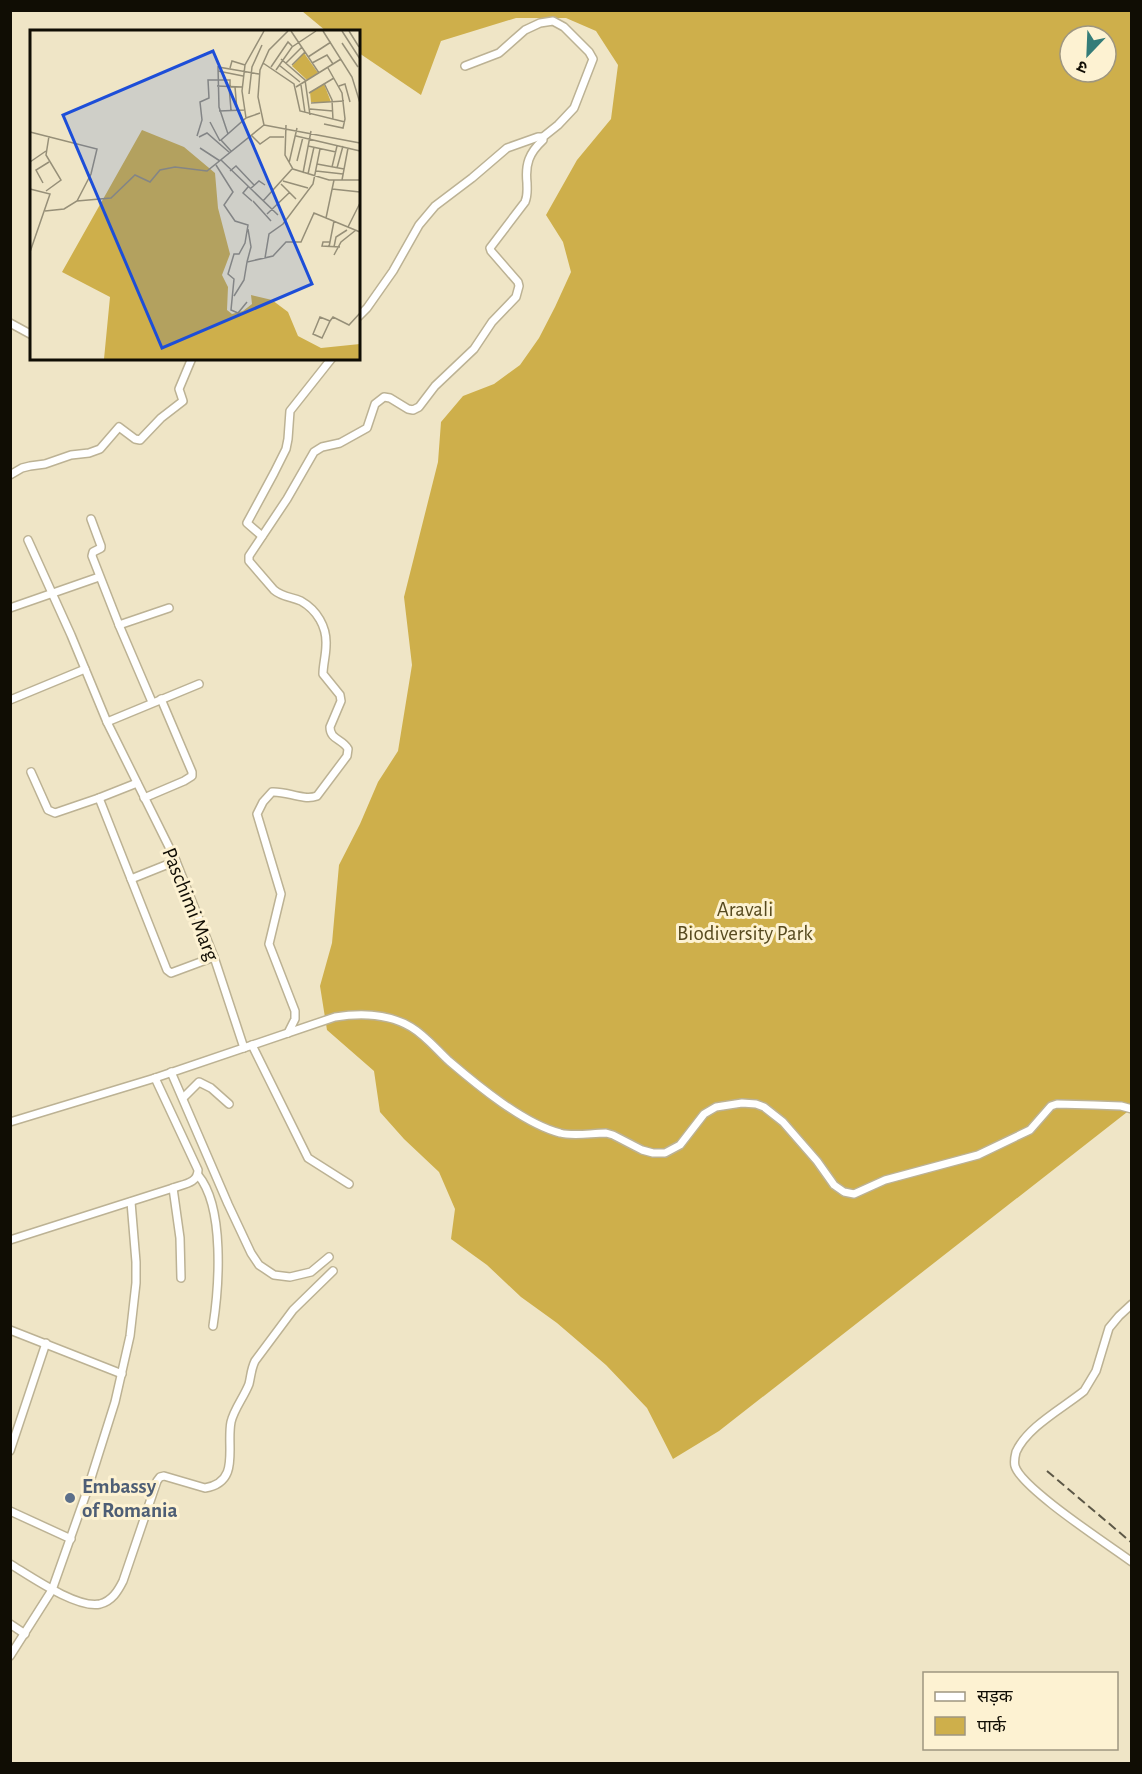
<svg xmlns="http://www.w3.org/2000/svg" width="1142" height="1774" viewBox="0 0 1142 1774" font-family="'Alegreya Sans','Noto Sans Devanagari',sans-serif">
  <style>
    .green { fill: #ceaf4b; fill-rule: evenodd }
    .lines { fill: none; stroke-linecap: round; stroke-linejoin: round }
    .street-casing { stroke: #bcb294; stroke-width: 10 }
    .street { stroke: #fff; stroke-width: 7 }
    .rail { stroke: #5d5847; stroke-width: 2; stroke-dasharray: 9 4.5; stroke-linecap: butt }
    .service-dot { fill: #5c6f8a; stroke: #fdf2d2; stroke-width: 2 }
    .labels { text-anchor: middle; stroke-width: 6; stroke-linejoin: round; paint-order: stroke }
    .street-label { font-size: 21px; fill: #100d04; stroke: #fdf2d2 }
    .park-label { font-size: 21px; fill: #574a1f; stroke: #fdf2d2 }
    .service-label { font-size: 21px; font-weight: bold; fill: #4e5e75; stroke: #fdf2d2; text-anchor: start }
    .inset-road { fill: none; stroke: #968f78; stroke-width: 1.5 }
    .view { fill: #1d4ed8; fill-opacity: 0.15; stroke: #1d4ed8; stroke-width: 3 }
    .inset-edge { fill: none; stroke: #100d04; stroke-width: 3 }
  </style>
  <rect width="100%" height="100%" fill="#efe5c6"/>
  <path class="green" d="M 302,11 L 1131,11 L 1131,1109 L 719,1431 L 673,1459 L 647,1408 L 606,1365 L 557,1323 L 521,1297 L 487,1265 L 451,1239 L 455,1209 L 439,1172 L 404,1139 L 380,1112 L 374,1071 L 327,1030 L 320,986 L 332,943 L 339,865 L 360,824 L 378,782 L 398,751 L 412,665 L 404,597 L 438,462 L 441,422 L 463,396 L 494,384 L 520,365 L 539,338 L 555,307 L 571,272 L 563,242 L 546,215 L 577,160 L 611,119 L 618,65 L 596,31 L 566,18 L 516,18 L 441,41 L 421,95 L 359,53 L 358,32 L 326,31 ZM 1070,36 L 1106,36 L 1106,72 L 1070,72 Z"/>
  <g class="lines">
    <defs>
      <g id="street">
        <path d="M 358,317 L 367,308 L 393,271 L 419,225 L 435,206 L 472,178 L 507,148 L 538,137 L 543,137"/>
        <path d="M 10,323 L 32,335"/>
        <path d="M 10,475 L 22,468 L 30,466 L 45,464 L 71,455 L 89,453 L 100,449 L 119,427 L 135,439 L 140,440 L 161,418 L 183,401 L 179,389 L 192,358"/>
        <path d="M 91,519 L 101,546 L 101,548 L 93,552 L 92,556 L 119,625 L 152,702"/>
        <path d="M 262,536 L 247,523 L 274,473 L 286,449 L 288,439 L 290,411 L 332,358"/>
        <path d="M 28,540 L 71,635 L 107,722 L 176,861 L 214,957 L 244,1048"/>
        <path d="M 10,608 L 99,577"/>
        <path d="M 119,625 L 169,608"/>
        <path d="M 10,700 L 85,669"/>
        <path d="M 107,722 L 199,684"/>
        <path d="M 31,772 L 48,810 L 55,813 L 99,798 L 137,783"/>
        <path d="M 99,798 L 167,970 L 171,973 L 214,957"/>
        <path d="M 144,798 L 184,781 L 192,776 L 192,772 L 161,699"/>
        <path d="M 131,879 L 176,861"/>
        <path d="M 288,1033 L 295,1019 L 295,1011 L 269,944 L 281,894 L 257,814 L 263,802 L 272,792 C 287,791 303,801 317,796 L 347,756 L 348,749 C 343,739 330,740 330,727 L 341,701 L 340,695 L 323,674 C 323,665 326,655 326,645 C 327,627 317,610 301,601 C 292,597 282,597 274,590 L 249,561 L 249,556 L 287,499 L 314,452 L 322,447 L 340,443 L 367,428 L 375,404 L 384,397 L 390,398 L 408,409 L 413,410 L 419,407 L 435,386 L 474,349 L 492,322 L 516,297 L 519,286 L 518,282 L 491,251 L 490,248 L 525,202 C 528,195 527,190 527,183 C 525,164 529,153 543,140 L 543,137 L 558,125 L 574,108 L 593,59 L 589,52 L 564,27 L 553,21 L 540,23 L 525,30 L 499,53 L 465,66"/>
        <path d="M 252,1045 L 308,1158 L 349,1184"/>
        <path d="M 171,1072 L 228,1204 L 251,1253 L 259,1265 L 274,1275 L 290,1277 L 311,1272 L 329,1257"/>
        <path d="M 183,1098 L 199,1082 L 211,1088 L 229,1104"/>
        <path d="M 10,1122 L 155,1078 L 335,1017 C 360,1013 389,1014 411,1027 C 426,1036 437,1050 449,1061 C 477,1085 524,1124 560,1133 C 574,1137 591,1133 606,1133 L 613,1135 L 642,1150 L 653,1153 L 665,1153 L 680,1145 L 704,1114 L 716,1107 L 742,1103 L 756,1104 L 764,1107 L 783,1122 L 817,1161 L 834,1185 L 844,1192 L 854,1194 L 885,1180 L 978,1155 L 1030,1130 L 1051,1106 L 1057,1104 L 1094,1105 L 1121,1106 L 1132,1109"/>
        <path d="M 198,1175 C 225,1207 219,1287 213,1326"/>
        <path d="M 173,1188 L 180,1238 L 181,1278"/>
        <path d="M 10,1240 L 173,1188 C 184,1184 198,1183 198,1170 L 155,1078"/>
        <path d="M 1132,1304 L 1119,1316 L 1109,1328 L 1096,1371 L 1084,1391 C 1063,1408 1027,1427 1016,1452 C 1015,1456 1014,1462 1015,1466 C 1021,1488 1109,1545 1132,1562"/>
        <path d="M 10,1330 L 122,1374"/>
        <path d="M 10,1451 L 46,1343"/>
        <path d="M 10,1511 L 71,1539"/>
        <path d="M 10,1564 C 30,1576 77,1609 100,1604 C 112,1601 118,1591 123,1581 L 157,1481 L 160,1477 L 164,1476 L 205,1488 C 241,1482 226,1447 231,1422 C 234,1409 244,1397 249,1384 C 251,1376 251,1369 255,1361 L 293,1310 L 333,1271"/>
        <path d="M 10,1624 L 25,1634"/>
        <path d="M 10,1656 L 52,1590 L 86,1494 L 115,1402 L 130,1336 L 136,1283 L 136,1262 L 131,1202"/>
      </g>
    </defs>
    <use href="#street" class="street-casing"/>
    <use href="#street" class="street"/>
    <path class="rail" d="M 1047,1471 L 1132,1543"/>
  </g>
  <circle class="service-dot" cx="70" cy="1498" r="6"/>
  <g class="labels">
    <g class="street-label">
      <text transform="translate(191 904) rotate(68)" y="7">Paschimi Marg</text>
    </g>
    <g class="park-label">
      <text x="745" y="916">Aravali<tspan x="745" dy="24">Biodiversity Park</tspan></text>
    </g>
    <g class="service-label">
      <text x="82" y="1493">Embassy<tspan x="82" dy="24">of Romania</tspan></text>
    </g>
  </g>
  <g transform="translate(30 30)">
    <rect width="330" height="330" fill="#efe5c6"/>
    <path d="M 274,23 L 288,43 L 277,50 L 262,36 ZM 294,54 L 301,72 L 281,72 L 280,62 ZM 112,100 L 154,117 L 185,143 L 188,178 L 200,224 L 192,245 L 198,257 L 197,280 L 202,284 L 213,281 L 222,274 L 221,265 L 242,270 L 258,282 L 268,306 L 291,318 L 330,314 L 329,329 L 74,329 L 80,267 L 32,242 Z" fill="#ceaf4b"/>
    <path class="inset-road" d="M 261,1 L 289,43M 293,1 L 322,47 L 330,73M 312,1 L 330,29M 319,1 L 329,17M 312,13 L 328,37M 278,27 L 301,12M 251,29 L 275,50 L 280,85M 233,33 L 264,54 L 270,81 L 315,92M 256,33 L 272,17M 282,33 L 297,25 L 303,34M 249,35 L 270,52M 262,35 L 275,22M 241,37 L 258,12 L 262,16M 200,38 L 202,31 L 215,35M 246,40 L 262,17 L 286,1M 0,41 L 0,59M 188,41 L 213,46M 294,53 L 302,70 L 303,90M 271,55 L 275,83M 187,56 L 212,57M 199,56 L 201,80M 309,56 L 315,54 L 320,72M 205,57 L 207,80M 266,57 L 311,29M 279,63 L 304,48M 219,64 L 222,37 L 232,15M 281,73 L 314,71M 280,79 L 303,81M 189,81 L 214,80M 216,88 L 212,61 L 215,35 L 234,1M 180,92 L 190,111M 294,94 L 313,98 L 315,89 L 312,63 L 298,38M 234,95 L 228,67 L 230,40 L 239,20 L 258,1M 234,95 L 330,113M 256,95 L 255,125 L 263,139 L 299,150 L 330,150M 0,102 L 67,119 L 61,144 L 47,171 L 34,179 L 15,181M 198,104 L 189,77 L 188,37 L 229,44M 221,105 L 230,114 L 240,107 L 254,107M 167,106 L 172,90 L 170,72 L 179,68 L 178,50 L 200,50 L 200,56M 266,106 L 330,121M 169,107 L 177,103 L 200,123M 278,116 L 306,122M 170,118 L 190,131M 201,121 L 191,110 L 216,88 L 230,83M 191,130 L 248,185M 267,131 L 273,107M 0,132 L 16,121M 259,133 L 267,98M 287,134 L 314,139M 186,135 L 203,162 L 194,175 L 205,191 L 218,195 L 215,213 L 209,224 L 204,224 L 198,244 L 204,249 L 201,280 L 208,283 L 217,272M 302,137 L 307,116M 307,138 L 313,116M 200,141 L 206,136 L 224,155M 286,141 L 313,144M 273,143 L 281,101M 278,144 L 284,117M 312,150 L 318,118M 253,151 L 278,158M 13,153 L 6,140 L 19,132M 251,154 L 266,169M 218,157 L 213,163 L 222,171M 0,159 L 20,164 L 0,222M 220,159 L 229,151 L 235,155M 302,159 L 330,162M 16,161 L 31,150 L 16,125 L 19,106M 47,171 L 81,168 L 105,145 L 120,152 L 130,140 L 145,137 L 177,141 L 234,95M 223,171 L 241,191M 233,171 L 262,139M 237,184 L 260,162M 296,188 L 304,150M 318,197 L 330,173M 300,212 L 293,212 L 292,216 L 310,217M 299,217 L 304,191M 304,217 L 306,207 L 317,200M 304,225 L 311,212 L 326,200M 235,228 L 239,204 L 253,194 L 283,154 L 290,119M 217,232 L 221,217 L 218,199M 204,266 L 214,250 L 217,232 L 243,226 L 256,212 L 271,212 L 284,183 L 330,202M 300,291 L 292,308 L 283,304 L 290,287 L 300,291 L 303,287 L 319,295 L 330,283"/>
    <path class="view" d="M 183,21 L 282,254 L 132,318 L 33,85 Z"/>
    <rect width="330" height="330" class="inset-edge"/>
  </g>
  <rect width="1142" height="1774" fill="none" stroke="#100d04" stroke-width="24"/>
  <rect x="923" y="1672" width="195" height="78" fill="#fdf2d2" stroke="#9e9680" stroke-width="1.5"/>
  <rect x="935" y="1692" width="30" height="9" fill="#ffffff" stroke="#9e9680" stroke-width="1.5"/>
  <text x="977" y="1702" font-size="18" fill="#100d04">सड़क</text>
  <rect x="935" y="1717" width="30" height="18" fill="#ceaf4b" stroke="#9e9680" stroke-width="1.5"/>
  <text x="977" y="1732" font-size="18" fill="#100d04">पार्क</text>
  <g transform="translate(1088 54) rotate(203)"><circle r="28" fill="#fdf2d2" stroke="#9e9680" stroke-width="1.5"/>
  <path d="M0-4.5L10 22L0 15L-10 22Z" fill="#347c78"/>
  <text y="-9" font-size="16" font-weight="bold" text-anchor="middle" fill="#100d04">उ</text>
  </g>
</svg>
